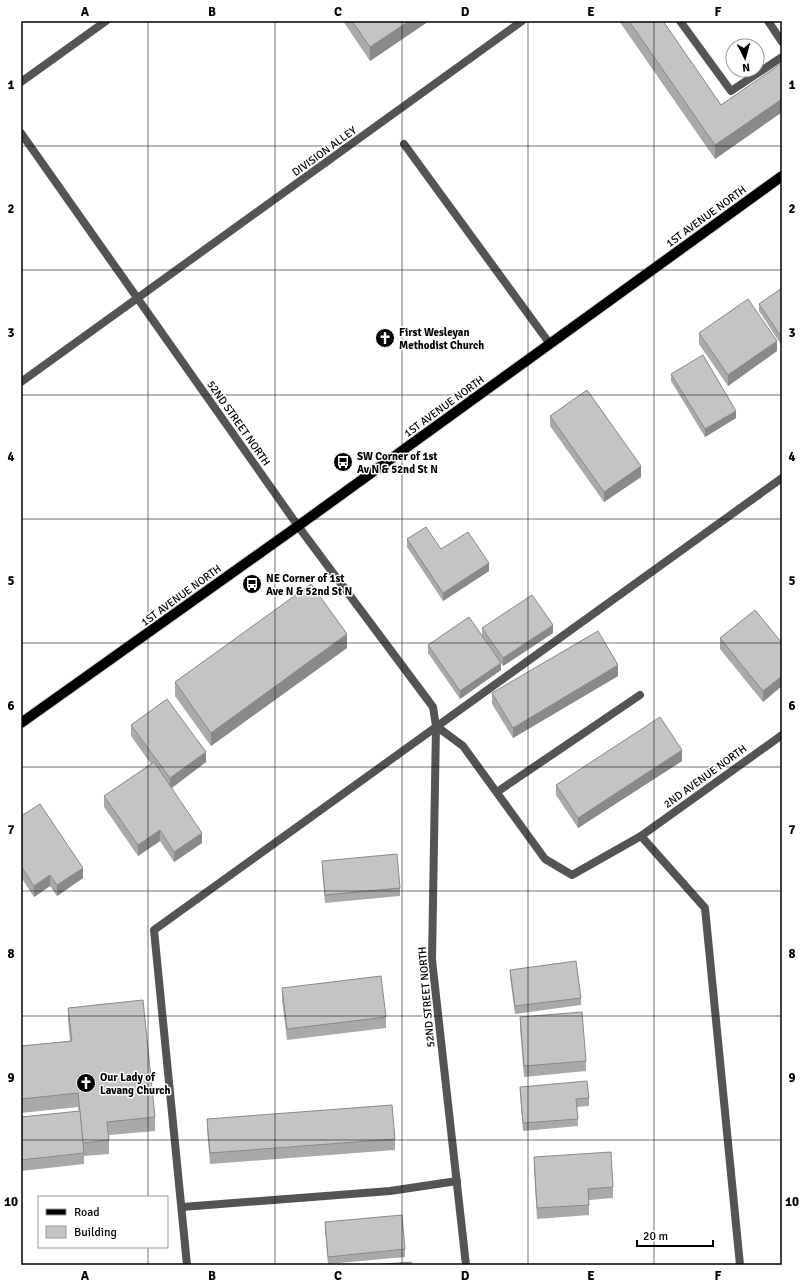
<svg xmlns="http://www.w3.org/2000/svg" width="803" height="1286" viewBox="0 0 803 1286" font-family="Signika,sans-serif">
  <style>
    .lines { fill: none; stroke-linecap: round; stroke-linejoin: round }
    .primary-casing { stroke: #dbdbdb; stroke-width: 12 }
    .lane { stroke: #545454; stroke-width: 8 }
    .street { stroke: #545454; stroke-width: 8 }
    .primary { stroke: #000; stroke-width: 10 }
    .wall { fill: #a9a9a9 }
    .shaded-wall { fill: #898989 }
    .building { fill: #c4c4c4; stroke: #898989 }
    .grid { fill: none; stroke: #000; stroke-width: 1; stroke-opacity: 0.55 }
    .labels { text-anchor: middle; stroke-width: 3; stroke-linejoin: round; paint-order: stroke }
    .street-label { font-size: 11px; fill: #000; stroke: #fff }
    .poi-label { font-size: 11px; font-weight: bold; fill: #000; stroke: #fff; text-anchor: start }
    .neatline { fill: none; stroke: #000; stroke-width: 1.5 }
    .grid-label { font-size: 13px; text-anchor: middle; font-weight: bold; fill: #000 }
  </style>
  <rect width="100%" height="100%" fill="#fff"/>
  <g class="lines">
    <defs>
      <path id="primary" d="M 21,723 L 298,526 L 782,176"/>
    </defs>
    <use href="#primary" class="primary-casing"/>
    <g class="lane">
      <path d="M 680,21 L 731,91 L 782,57"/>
      <path d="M 768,21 L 782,42"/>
      <path d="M 404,144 L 550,344"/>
      <path d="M 21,382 L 522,21"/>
      <path d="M 497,792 L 640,695"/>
      <path d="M 641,836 L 705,908 L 740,1265"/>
      <path d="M 182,1207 L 390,1191 L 457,1181"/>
      <path d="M 187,1265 L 154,930 L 782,478"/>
    </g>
    <g class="street">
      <path d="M 21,82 L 106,21"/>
      <path d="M 21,133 L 298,526 L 433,707 L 436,726 L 432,960 L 466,1265"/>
      <path d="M 436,726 L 463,746 L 545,859 L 572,875 L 641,836 L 782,735"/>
    </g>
    <use href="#primary" class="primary"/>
  </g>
  <g class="wall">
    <path d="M 343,21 L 429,21 L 370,61 Z"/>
    <path d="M 619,21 L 663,21 L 721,105 L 782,63 L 782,112 L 715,159 Z"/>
    <path d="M 782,288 L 782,346 L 759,311 L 759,304 Z"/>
    <path d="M 699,333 L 777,351 L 728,386 L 699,344 Z"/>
    <path d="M 671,374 L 736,418 L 705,437 L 671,381 Z"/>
    <path d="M 550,416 L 641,477 L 604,502 L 550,426 Z"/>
    <path d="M 407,539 L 441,549 L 489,571 L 443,601 L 407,547 Z"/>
    <path d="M 482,628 L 553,633 L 503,666 L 501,663 L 501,670 L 460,699 L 428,653 L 428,645 L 500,662 L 482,636 Z"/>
    <path d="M 720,638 L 782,643 L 763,702 L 720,649 Z"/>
    <path d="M 347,648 L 211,746 L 175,696 L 175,682 Z"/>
    <path d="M 618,676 L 513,738 L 492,704 L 492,693 Z"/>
    <path d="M 131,725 L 206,762 L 172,788 L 202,843 L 174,862 L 160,841 L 138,856 L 104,807 L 104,796 L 151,764 L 131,736 Z"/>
    <path d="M 682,761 L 578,828 L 556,795 L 556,785 Z"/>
    <path d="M 21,816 L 83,878 L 57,896 L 50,886 L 34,897 L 21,877 Z"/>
    <path d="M 322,861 L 400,888 L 400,896 L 325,903 L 322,868 Z"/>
    <path d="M 510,970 L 581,998 L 581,1005 L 515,1014 L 510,977 Z"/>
    <path d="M 282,988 L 386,1017 L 386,1028 L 287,1040 L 282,999 Z"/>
    <path d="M 68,1008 L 155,1117 L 155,1131 L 109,1135 L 109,1154 L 84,1156 L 84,1164 L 21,1171 L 21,1117 L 79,1112 L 78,1107 L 21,1113 L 21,1046 L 70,1041 L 68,1021 Z"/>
    <path d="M 520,1017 L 586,1061 L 586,1071 L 524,1077 L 520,1028 Z"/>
    <path d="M 520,1087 L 589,1098 L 589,1106 L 577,1107 L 578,1126 L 523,1131 L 520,1094 Z"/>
    <path d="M 207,1119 L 395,1139 L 395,1150 L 210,1164 L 207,1130 Z"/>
    <path d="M 534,1157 L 613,1187 L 613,1198 L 589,1200 L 589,1215 L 537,1219 L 534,1168 Z"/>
    <path d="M 325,1222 L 405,1249 L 405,1257 L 328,1264 L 325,1230 Z"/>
  </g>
  <g class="shaded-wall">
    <path d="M 409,21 L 429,21 L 370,61 L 370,47 Z"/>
    <path d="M 782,99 L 782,112 L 715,159 L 715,145 Z"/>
    <path d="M 777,341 L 777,351 L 728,386 L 728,375 Z"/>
    <path d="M 736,411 L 736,418 L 705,437 L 705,429 Z"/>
    <path d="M 641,466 L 641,477 L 604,502 L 604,492 Z"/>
    <path d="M 489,563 L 489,571 L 443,601 L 443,593 Z"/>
    <path d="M 553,625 L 553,633 L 503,666 L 503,658 Z"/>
    <path d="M 347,634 L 347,648 L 211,746 L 211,733 Z"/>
    <path d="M 501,663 L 501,670 L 460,699 L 460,691 Z"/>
    <path d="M 618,665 L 618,676 L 513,738 L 513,728 Z"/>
    <path d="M 782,676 L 782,686 L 763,702 L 763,691 Z"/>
    <path d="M 682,750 L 682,761 L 578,828 L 578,818 Z"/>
    <path d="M 206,752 L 206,762 L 170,789 L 170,778 Z"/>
    <path d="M 160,830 L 160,841 L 138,856 L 138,845 Z"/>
    <path d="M 202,833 L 202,843 L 174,862 L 174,852 Z"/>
    <path d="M 83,868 L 83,878 L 57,896 L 57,885 Z"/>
    <path d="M 50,875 L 50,886 L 34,897 L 34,886 Z"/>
  </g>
  <g class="building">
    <path d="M 352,21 L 409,21 L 370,47 Z"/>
    <path d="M 629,21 L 663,21 L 721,105 L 782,63 L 782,99 L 715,145 Z"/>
    <path d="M 782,288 L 782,338 L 759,304 Z"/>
    <path d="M 748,299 L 777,341 L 728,375 L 699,333 Z"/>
    <path d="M 703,355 L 736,411 L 705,429 L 671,374 Z"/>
    <path d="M 587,390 L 641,466 L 604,492 L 550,416 Z"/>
    <path d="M 426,527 L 441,549 L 468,532 L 489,563 L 443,593 L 407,539 Z"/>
    <path d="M 311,584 L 347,634 L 211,733 L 175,682 Z"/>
    <path d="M 532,595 L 553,625 L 503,658 L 482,628 Z"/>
    <path d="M 755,610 L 782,643 L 782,676 L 763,691 L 720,638 Z"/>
    <path d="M 469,617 L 501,663 L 460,691 L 428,645 Z"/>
    <path d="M 598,631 L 618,665 L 513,728 L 492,693 Z"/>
    <path d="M 167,699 L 206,752 L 170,778 L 131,725 Z"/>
    <path d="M 660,717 L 682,750 L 578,818 L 556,785 Z"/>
    <path d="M 154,762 L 202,833 L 174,852 L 160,830 L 138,845 L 104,796 Z"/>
    <path d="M 40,804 L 83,868 L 57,885 L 50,875 L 34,886 L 21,866 L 21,816 Z"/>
    <path d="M 397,854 L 400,888 L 325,895 L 322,861 Z"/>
    <path d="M 576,961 L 581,998 L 515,1006 L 510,970 Z"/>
    <path d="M 381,976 L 386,1017 L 287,1029 L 282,988 Z"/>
    <path d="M 143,1000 L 155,1117 L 107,1122 L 109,1140 L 83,1143 L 78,1093 L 21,1099 L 21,1046 L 72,1041 L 68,1008 Z"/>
    <path d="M 582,1012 L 586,1061 L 524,1066 L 520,1017 Z"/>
    <path d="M 587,1081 L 589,1098 L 576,1099 L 578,1119 L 523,1123 L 520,1087 Z"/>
    <path d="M 392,1105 L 395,1139 L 210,1153 L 207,1119 Z"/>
    <path d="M 80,1111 L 84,1153 L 21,1160 L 21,1117 Z"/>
    <path d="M 611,1152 L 613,1187 L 588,1189 L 589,1205 L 537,1208 L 534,1157 Z"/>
    <path d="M 402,1215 L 405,1249 L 328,1257 L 325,1222 Z"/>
    <path d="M 411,1262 L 412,1265 L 371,1265 Z"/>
  </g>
  <path class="grid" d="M 148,21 L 148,1197M 275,21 L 275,1265M 402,21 L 402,1265M 528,21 L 528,1265M 654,21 L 654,1265M 21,146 L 782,146M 21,270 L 782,270M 21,395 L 782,395M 21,519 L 782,519M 21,643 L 782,643M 21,767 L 782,767M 21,891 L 782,891M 21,1016 L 782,1016M 21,1140 L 782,1140M 148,1247 L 148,1265"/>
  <defs>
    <symbol id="church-disc" viewBox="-11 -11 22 22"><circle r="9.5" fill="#000" stroke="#fff"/><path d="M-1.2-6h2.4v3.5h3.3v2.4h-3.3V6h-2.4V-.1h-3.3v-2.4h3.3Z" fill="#fff"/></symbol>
    <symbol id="bus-disc" viewBox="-11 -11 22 22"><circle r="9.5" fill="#000" stroke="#fff"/><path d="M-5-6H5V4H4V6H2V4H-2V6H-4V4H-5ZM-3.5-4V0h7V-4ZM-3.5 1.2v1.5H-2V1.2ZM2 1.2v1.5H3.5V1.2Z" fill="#fff"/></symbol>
  </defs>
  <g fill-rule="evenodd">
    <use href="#church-disc" x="374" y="327" width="22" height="22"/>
    <use href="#bus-disc" x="332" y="451" width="22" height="22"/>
    <use href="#bus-disc" x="241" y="573" width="22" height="22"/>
    <use href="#church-disc" x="75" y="1072" width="22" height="22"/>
  </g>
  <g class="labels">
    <g class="street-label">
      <text transform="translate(324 151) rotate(-36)" y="4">DIVISION ALLEY</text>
      <text transform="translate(706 216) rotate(-36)" y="4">1ST AVENUE NORTH</text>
      <text transform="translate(444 406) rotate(-36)" y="4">1ST AVENUE NORTH</text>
      <text transform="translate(239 423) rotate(55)" y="4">52ND STREET NORTH</text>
      <text transform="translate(181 595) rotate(-36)" y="4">1ST AVENUE NORTH</text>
      <text transform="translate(705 776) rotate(-36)" y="4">2ND AVENUE NORTH</text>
      <text transform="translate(426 997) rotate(-95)" y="4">52ND STREET NORTH</text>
    </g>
    <g class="poi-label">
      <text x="399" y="336">First Wesleyan<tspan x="399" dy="13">Methodist Church</tspan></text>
      <text x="357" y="460">SW Corner of 1st<tspan x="357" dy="13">Av N &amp; 52nd St N</tspan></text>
      <text x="266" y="582">NE Corner of 1st<tspan x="266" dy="13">Ave N &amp; 52nd St N</tspan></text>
      <text x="100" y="1081">Our Lady of<tspan x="100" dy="13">Lavang Church</tspan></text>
    </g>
  </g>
  <rect width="803" height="1286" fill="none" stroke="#ffffff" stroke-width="44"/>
  <rect x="38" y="1196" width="130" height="52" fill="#ffffff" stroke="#999999"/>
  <rect x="46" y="1209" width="20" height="6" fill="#000000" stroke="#999999"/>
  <text x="74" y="1216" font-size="12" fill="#000000">Road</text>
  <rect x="46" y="1226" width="20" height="12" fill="#c4c4c4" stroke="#999999"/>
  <text x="74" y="1236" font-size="12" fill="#000000">Building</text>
  <g transform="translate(745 58) rotate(174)"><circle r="19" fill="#ffffff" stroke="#999999"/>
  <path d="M0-3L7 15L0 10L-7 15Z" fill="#000000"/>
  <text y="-6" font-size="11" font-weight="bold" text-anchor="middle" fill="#000000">N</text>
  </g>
  <path d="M637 1240v6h76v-6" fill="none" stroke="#000000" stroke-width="2"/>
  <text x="643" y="1240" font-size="12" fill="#000000" stroke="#ffffff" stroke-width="3" paint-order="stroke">20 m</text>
  <rect x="22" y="22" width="759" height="1242" class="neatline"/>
  <g class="grid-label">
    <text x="85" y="16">A</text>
    <text x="212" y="16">B</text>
    <text x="338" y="16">C</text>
    <text x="465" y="16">D</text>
    <text x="591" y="16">E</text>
    <text x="718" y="16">F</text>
    <text x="11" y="89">1</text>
    <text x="792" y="89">1</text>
    <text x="11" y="213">2</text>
    <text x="792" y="213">2</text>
    <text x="11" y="337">3</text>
    <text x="792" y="337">3</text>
    <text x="11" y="461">4</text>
    <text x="792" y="461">4</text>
    <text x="11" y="585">5</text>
    <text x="792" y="585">5</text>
    <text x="11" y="710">6</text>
    <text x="792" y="710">6</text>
    <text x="11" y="834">7</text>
    <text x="792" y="834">7</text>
    <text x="11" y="958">8</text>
    <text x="792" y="958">8</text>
    <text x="11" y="1082">9</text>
    <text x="792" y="1082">9</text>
    <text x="11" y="1206">10</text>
    <text x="792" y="1206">10</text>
    <text x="85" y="1280">A</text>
    <text x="212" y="1280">B</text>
    <text x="338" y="1280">C</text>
    <text x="465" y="1280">D</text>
    <text x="591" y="1280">E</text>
    <text x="718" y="1280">F</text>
  </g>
</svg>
